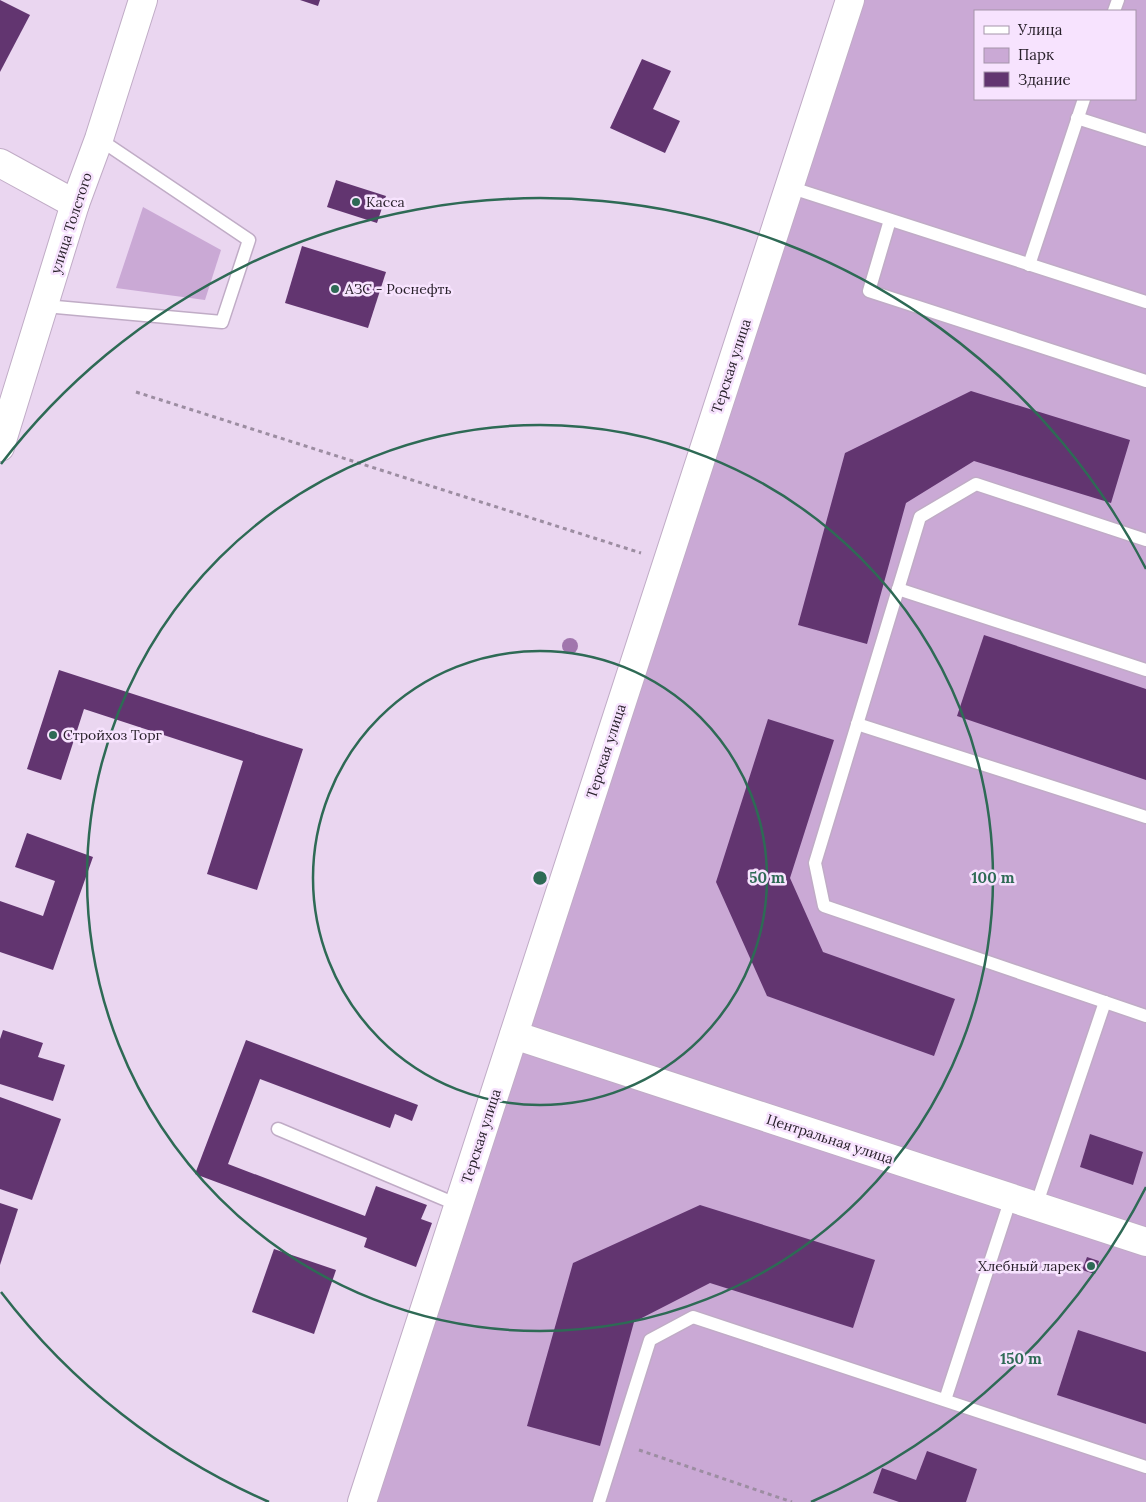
<svg xmlns="http://www.w3.org/2000/svg" width="1146" height="1502" viewBox="0 0 1146 1502" font-family="Lora,serif">
  <style>
    .green { fill: #caa9d5; fill-rule: evenodd }
    .building { fill: #623570 }
    .lines { fill: none; stroke-linecap: round; stroke-linejoin: round }
    .service-casing { stroke: #c0acc6; stroke-width: 15 }
    .tertiary-casing { stroke: #c0acc6; stroke-width: 30 }
    .path { stroke: #9c8da1; stroke-width: 3; stroke-dasharray: 4 4; stroke-linecap: butt }
    .service { stroke: #fff; stroke-width: 12 }
    .tertiary { stroke: #fff; stroke-width: 28 }
    .tree { fill: #a176ad }
    .ring { fill: none; stroke: #2e6a55; stroke-width: 2.5 }
    .poi-dot { fill: #2e6a55; stroke: #f7e3fe; stroke-width: 2 }
    .labels { text-anchor: middle; stroke-width: 5; stroke-linejoin: round; paint-order: stroke }
    .poi-label { font-size: 14px; fill: #29212b; stroke: #f7e3fe; text-anchor: start }
    .street-label { font-size: 14px; fill: #29212b; stroke: #f7e3fe }
    .centre { fill: #2e6a55; stroke: #f7e3fe; stroke-width: 2.5 }
    .ring-label { font-size: 15px; text-anchor: middle; font-weight: bold; fill: #2e6a55; stroke: #f7e3fe; stroke-width: 5; stroke-linejoin: round; paint-order: stroke }
  </style>
  <rect width="100%" height="100%" fill="#ead6f0"/>
  <g class="green">
    <path d="M 850,0 L 1146,0 L 1146,1502 L 362,1502 ZM 975,11 L 1135,11 L 1135,99 L 975,99 Z"/>
    <path d="M 143,207 L 221,250 L 205,300 L 116,288 Z"/>
  </g>
  <g class="building">
    <path d="M 0,0 L 30,15 L 0,72 Z"/>
    <path d="M 300,0 L 320,0 L 318,6 Z"/>
    <path d="M 642,59 L 671,71 L 653,109 L 680,121 L 665,153 L 610,128 Z"/>
    <path d="M 336,180 L 386,196 L 377,223 L 327,207 Z"/>
    <path d="M 302,246 L 386,272 L 368,328 L 285,303 Z"/>
    <path d="M 971,391 L 1130,440 L 1111,503 L 974,461 L 906,503 L 867,644 L 798,625 L 845,453 Z"/>
    <path d="M 984,635 L 1146,689 L 1146,780 L 957,716 Z"/>
    <path d="M 59,670 L 303,749 L 257,890 L 207,874 L 243,761 L 84,709 L 61,780 L 27,769 Z"/>
    <path d="M 768,719 L 834,740 L 790,878 L 823,952 L 955,999 L 934,1056 L 767,996 L 716,882 Z"/>
    <path d="M 27,833 L 93,857 L 53,970 L 0,952 L 0,901 L 43,916 L 55,881 L 15,867 Z"/>
    <path d="M 3,1030 L 43,1043 L 38,1057 L 65,1065 L 53,1101 L 0,1084 L 0,1039 Z"/>
    <path d="M 246,1040 L 418,1105 L 412,1121 L 395,1114 L 390,1128 L 260,1079 L 228,1164 L 365,1216 L 376,1186 L 427,1205 L 421,1219 L 432,1223 L 416,1267 L 364,1247 L 367,1238 L 195,1174 Z"/>
    <path d="M 0,1097 L 61,1119 L 32,1200 L 0,1189 Z"/>
    <path d="M 1090,1134 L 1143,1152 L 1133,1185 L 1080,1167 Z"/>
    <path d="M 0,1203 L 18,1209 L 0,1265 Z"/>
    <path d="M 700,1205 L 875,1260 L 853,1328 L 710,1283 L 634,1322 L 600,1446 L 527,1426 L 573,1263 Z"/>
    <path d="M 274,1249 L 336,1270 L 314,1334 L 252,1312 Z"/>
    <path d="M 1087,1257 L 1099,1261 L 1095,1274 L 1082,1270 Z"/>
    <path d="M 1078,1330 L 1146,1352 L 1146,1424 L 1057,1395 Z"/>
    <path d="M 927,1451 L 977,1469 L 966,1502 L 899,1502 L 873,1493 L 882,1468 L 916,1480 Z"/>
  </g>
  <g class="lines">
    <defs>
      <g id="service">
        <path d="M 1114,11 L 1118,0"/>
        <path d="M 1077,118 L 1146,140"/>
        <path d="M 789,187 L 1146,302"/>
        <path d="M 890,220 L 869,291 L 1146,381"/>
        <path d="M 1029,265 L 1084,99"/>
        <path d="M 45,306 L 222,322 L 249,240 L 99,139"/>
        <path d="M 1146,540 L 976,484 L 920,517 L 815,863 L 824,906 L 1146,1016"/>
        <path d="M 898,589 L 1146,670"/>
        <path d="M 857,724 L 1146,817"/>
        <path d="M 278,1129 L 458,1205"/>
        <path d="M 1036,1206 L 1105,1002"/>
        <path d="M 945,1400 L 1011,1198"/>
        <path d="M 599,1502 L 650,1340 L 693,1317 L 1146,1467"/>
      </g>
      <g id="tertiary">
        <path d="M 0,163 L 75,204"/>
        <path d="M 0,447 L 75,204 L 99,139 L 143,0"/>
        <path d="M 514,1035 L 1146,1242"/>
        <path d="M 362,1502 L 850,0"/>
      </g>
    </defs>
    <use href="#service" class="service-casing"/>
    <use href="#tertiary" class="tertiary-casing"/>
    <g class="path">
      <path d="M 136,392 L 641,553"/>
      <path d="M 639,1450 L 792,1502"/>
    </g>
    <use href="#service" class="service"/>
    <use href="#tertiary" class="tertiary"/>
  </g>
  <circle class="tree" cx="570" cy="646" r="8"/>
  <g class="ring">
    <circle cx="540" cy="878" r="227"/>
    <circle cx="540" cy="878" r="453"/>
    <path d="M1146 1187A680 680 0 0 1 811 1502M269 1502A680 680 0 0 1 1 1292M1 464A680 680 0 0 1 1146 569"/>
  </g>
  <g class="poi-dot">
    <circle cx="356" cy="202" r="5"/>
    <circle cx="335" cy="289" r="5"/>
    <circle cx="53" cy="735" r="5"/>
    <circle cx="1091" cy="1266" r="5"/>
  </g>
  <g class="labels">
    <g class="poi-label">
      <text x="366" y="207">Касса</text>
      <text x="345" y="294">АЗС - Роснефть</text>
      <text x="63" y="740">Стройхоз Торг</text>
      <text x="1081" y="1271" text-anchor="end">Хлебный ларек</text>
    </g>
    <g class="street-label">
      <text transform="translate(71 223) rotate(-72)" y="5">улица Толстого</text>
      <text transform="translate(731 366) rotate(-72)" y="5">Терская улица</text>
      <text transform="translate(606 751) rotate(-72)" y="5">Терская улица</text>
      <text transform="translate(481 1136) rotate(-72)" y="5">Терская улица</text>
      <text transform="translate(830 1139) rotate(18)" y="5">Центральная улица</text>
    </g>
  </g>
  <circle cx="540" cy="878" r="8" class="centre"/>
  <g class="ring-label">
    <text x="767" y="883">50 m</text>
    <text x="993" y="883">100 m</text>
    <text x="1021" y="1364">150 m</text>
  </g>
  <rect x="974" y="10" width="162" height="90" fill="#f7e3fe" stroke="#a595aa"/>
  <rect x="984" y="26" width="25" height="8" fill="#ffffff" stroke="#a595aa"/>
  <text x="1018" y="35" font-size="15" fill="#29212b">Улица</text>
  <rect x="984" y="48" width="25" height="15" fill="#caa9d5" stroke="#a595aa"/>
  <text x="1018" y="60" font-size="15" fill="#29212b">Парк</text>
  <rect x="984" y="72" width="25" height="15" fill="#623570" stroke="#a595aa"/>
  <text x="1018" y="85" font-size="15" fill="#29212b">Здание</text>
</svg>
